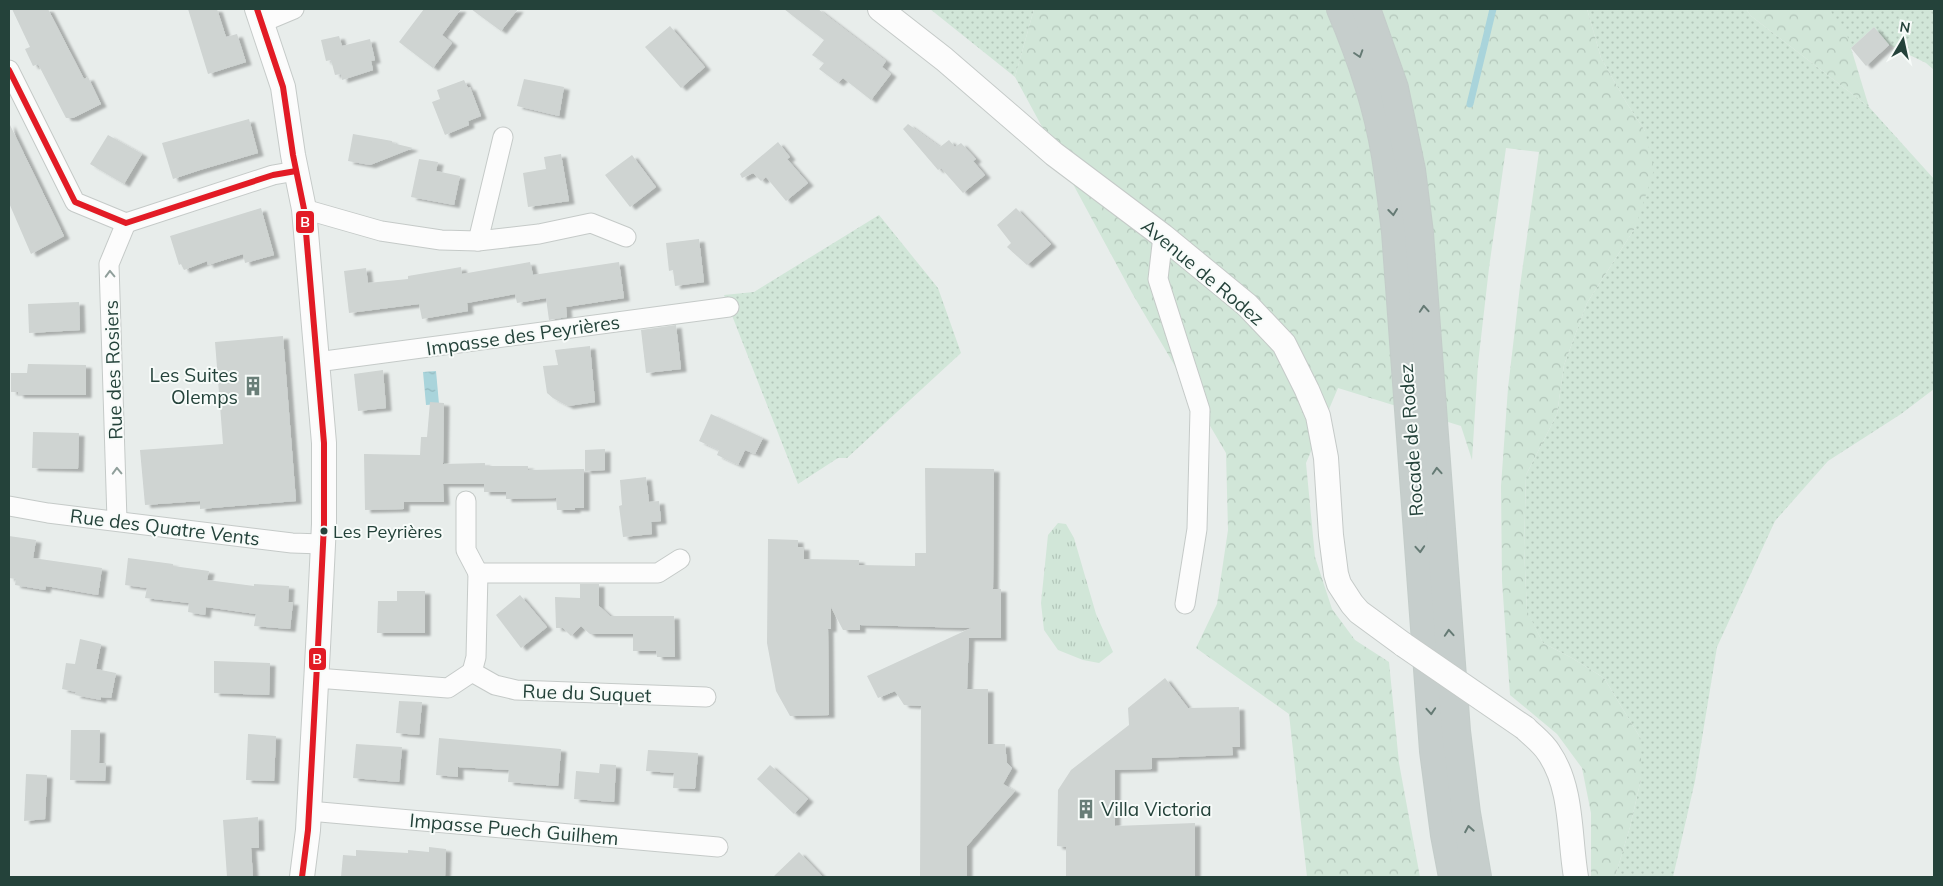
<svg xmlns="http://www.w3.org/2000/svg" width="1943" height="886" viewBox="0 0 1943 886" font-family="Mulish,sans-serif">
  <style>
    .grass { fill: url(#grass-dots) }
    .forest { fill: url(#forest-crowns) }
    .park { fill: url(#park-tufts) }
    .water { fill: url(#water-ripples) }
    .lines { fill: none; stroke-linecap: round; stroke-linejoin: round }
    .stream { stroke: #a9d4db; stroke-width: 7 }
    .building { fill: #cfd4d2; filter: url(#shadow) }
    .minor-casing { stroke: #c5cac8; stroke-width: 21 }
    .tertiary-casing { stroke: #c5cac8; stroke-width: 26 }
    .trunk-casing { stroke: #c3ccc9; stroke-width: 30 }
    .minor { stroke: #fcfcfc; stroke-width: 19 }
    .tertiary { stroke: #fcfcfc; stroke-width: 24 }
    .trunk { stroke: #c6cecc; stroke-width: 28 }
    .tertiary-bridge-casing { stroke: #c5cac8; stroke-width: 26; stroke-linecap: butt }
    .tertiary-bridge { stroke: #fcfcfc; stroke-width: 24 }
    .bus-1-casing { stroke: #f7fbf9; stroke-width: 10 }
    .bus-1 { stroke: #e21b25; stroke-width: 6 }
    .oneway { stroke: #657a74 }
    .oneway2 { stroke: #909f9b }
    .bus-dot { fill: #24423a; stroke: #f7fbf9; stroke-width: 2 }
    .labels { text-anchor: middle; stroke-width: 4; stroke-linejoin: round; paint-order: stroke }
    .bus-label { font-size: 18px; fill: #24423a; stroke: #f7fbf9; text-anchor: start }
    .street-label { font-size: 19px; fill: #24423a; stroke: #f7fbf9 }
    .poi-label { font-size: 19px; fill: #24423a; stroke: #f7fbf9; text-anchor: end }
    .line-badge { stroke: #f7fbf9; stroke-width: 2 }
    .badge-label { font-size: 14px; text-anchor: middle; font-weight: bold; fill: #fff }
  </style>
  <defs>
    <pattern id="grass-dots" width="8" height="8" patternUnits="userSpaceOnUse" patternTransform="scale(1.25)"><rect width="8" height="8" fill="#d1e6d8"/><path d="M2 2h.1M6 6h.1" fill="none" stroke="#b3c6ba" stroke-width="1.8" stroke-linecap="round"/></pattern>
    <pattern id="forest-crowns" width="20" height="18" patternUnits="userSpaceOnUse" patternTransform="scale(1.25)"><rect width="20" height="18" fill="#d1e6d8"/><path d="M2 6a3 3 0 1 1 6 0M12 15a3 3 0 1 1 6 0" fill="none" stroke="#b3c6ba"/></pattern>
    <pattern id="park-tufts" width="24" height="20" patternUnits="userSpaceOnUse" patternTransform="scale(1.25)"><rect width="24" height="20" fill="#d1e6d8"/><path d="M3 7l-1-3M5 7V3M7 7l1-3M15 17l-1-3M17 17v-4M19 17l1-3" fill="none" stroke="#b3c6ba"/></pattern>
    <pattern id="water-ripples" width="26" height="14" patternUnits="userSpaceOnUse" patternTransform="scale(1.25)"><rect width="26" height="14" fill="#a9d4db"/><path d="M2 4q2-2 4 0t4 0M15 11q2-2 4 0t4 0" fill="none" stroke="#91b7bd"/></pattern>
    <filter id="shadow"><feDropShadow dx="5.5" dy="3" stdDeviation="1" flood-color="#0004"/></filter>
  </defs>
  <rect width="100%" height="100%" fill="#e8edeb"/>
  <g class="grass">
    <path d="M 930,9 L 1034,9 L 1015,77 Z"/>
    <path d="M 1587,9 L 1746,9 L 1751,16 L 1869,107 L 1934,179 L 1934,389 L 1901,414 L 1828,461 L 1775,521 L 1717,647 L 1695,781 L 1673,877 L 1615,877 L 1630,827 L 1641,779 L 1641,739 L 1604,678 L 1572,658 L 1543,643 L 1527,612 L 1524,548 L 1526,475 L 1557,414 L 1564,365 L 1587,303 L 1635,228 L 1645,131 L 1626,102 L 1601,58 Z"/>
    <path d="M 1829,9 L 1934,9 L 1934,70 L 1926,63 L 1889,45 L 1874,27 L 1851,48 Z"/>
    <path d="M 879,215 L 938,288 L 961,353 L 847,458 L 838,458 L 798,484 L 724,295 L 754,292 Z"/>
  </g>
  <g class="forest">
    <path d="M 1034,9 L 1587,9 L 1601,58 L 1626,102 L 1645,131 L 1654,170 L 1635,228 L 1587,303 L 1564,365 L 1557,414 L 1526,475 L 1524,548 L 1527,611 L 1543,643 L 1572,658 L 1604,678 L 1641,739 L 1641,779 L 1630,827 L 1615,877 L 1591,877 L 1591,813 L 1582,768 L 1557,734 L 1510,695 L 1502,581 L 1501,486 L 1508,388 L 1520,286 L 1539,152 L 1506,148 L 1489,268 L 1478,364 L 1472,460 L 1461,426 L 1338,388 L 1306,463 L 1315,557 L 1332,609 L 1355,640 L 1389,662 L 1399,763 L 1420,877 L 1307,877 L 1289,714 L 1196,648 L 1217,604 L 1228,530 L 1226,453 L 1132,293 L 1015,77 Z"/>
    <path d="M 1746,9 L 1829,9 L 1847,35 L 1869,107 L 1751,16 Z"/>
  </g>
  <path class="park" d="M 1058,523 L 1066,524 L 1074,538 L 1096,614 L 1113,652 L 1099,663 L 1083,660 L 1058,650 L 1044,630 L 1041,603 L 1048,535 Z"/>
  <path class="water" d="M 436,371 L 439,404 L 426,405 L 423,372 Z"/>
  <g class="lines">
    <path class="stream" d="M 1470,104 L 1493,9"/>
  </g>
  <g class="building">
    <path d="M 12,9 L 48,9 L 84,79 L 88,77 L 101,104 L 73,118 L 66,118 L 38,64 L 33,66 L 25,49 L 30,47 Z"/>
    <path d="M 188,9 L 217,9 L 226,37 L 237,34 L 246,62 L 208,74 Z"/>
    <path d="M 424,9 L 461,9 L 442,35 L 452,43 L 433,68 L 399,42 Z"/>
    <path d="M 471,9 L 518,9 L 501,31 Z"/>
    <path d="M 784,9 L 818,9 L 886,61 L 882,67 L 891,74 L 871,100 L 843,78 L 838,83 L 819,69 L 824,63 L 812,55 L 824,40 Z"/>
    <path d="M 670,26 L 705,67 L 681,88 L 645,47 Z"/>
    <path d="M 1874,27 L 1889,45 L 1866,66 L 1851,48 Z"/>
    <path d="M 339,36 L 342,46 L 370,39 L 375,60 L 371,61 L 373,70 L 342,80 L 341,74 L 335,75 L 331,60 L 326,61 L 321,40 Z"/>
    <path d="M 524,79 L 564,87 L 559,116 L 517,106 Z"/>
    <path d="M 464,80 L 468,88 L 470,87 L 481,116 L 468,121 L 469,125 L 445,135 L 432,102 L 440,99 L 437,90 Z"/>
    <path d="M 249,119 L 258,153 L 200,170 L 173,179 L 162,143 Z"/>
    <path d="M 9,123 L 64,236 L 31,254 L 9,203 Z"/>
    <path d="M 908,124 L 940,147 L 949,140 L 955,147 L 961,143 L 976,159 L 973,161 L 985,175 L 963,193 L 941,168 L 938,170 L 903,129 Z"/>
    <path d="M 353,134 L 392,141 L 392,143 L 413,148 L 370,165 L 348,161 Z"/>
    <path d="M 108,135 L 142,154 L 124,184 L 90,164 Z"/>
    <path d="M 778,142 L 790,157 L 787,159 L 808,183 L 786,201 L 766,177 L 761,181 L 753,173 L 742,178 L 740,174 Z"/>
    <path d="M 561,154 L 569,201 L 528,207 L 523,173 L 546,169 L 544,157 Z"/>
    <path d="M 632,155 L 656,187 L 630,207 L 605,175 Z"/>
    <path d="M 419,159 L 438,162 L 436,171 L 460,176 L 454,205 L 411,197 Z"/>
    <path d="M 261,208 L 274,255 L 245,263 L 243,254 L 208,265 L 207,261 L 184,270 L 181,264 L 179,265 L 170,236 Z"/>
    <path d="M 1016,208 L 1051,244 L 1027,265 L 1007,247 L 1011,243 L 997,225 Z"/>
    <path d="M 699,239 L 704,282 L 675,286 L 673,270 L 669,271 L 666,243 Z"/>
    <path d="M 530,262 L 533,275 L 619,262 L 624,298 L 566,307 L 567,317 L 549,320 L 546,298 L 517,303 L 515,294 L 467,303 L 468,311 L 422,319 L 419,304 L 349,313 L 344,271 L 366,268 L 368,283 L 408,279 L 408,276 L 461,267 L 462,274 Z"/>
    <path d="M 79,302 L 80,330 L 29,333 L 28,304 Z"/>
    <path d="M 676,325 L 681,369 L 646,373 L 641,330 Z"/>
    <path d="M 283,336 L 296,501 L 200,509 L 200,501 L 145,505 L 140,450 L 223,444 L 215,342 Z"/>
    <path d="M 590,346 L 595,402 L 568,406 L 553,398 L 547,393 L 543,366 L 558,365 L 555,350 Z"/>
    <path d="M 28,364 L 86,365 L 86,395 L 18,395 L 18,392 L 11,392 L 11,373 L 27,373 Z"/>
    <path d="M 383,370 L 386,408 L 358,411 L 354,374 Z"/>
    <path d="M 430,402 L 444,403 L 443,464 L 485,463 L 485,466 L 528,466 L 528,470 L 584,469 L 584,508 L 575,508 L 575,510 L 557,510 L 556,498 L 506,499 L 506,492 L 484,492 L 484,484 L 443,484 L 444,502 L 404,502 L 404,509 L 365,510 L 364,454 L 420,455 L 421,437 L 427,437 Z"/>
    <path d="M 711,414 L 763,438 L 755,454 L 745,450 L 738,465 L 717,455 L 719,450 L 699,441 Z"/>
    <path d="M 33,432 L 79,433 L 78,469 L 32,468 Z"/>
    <path d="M 605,449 L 605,470 L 585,471 L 585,450 Z"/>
    <path d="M 925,468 L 994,469 L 993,589 L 1001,589 L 1001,638 L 969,638 L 967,689 L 988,689 L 988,744 L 1005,744 L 1007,763 L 1012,768 L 1003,784 L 1015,791 L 967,846 L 967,877 L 920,877 L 921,706 L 904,705 L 895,691 L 878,698 L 867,676 L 971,628 L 860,625 L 860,630 L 843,630 L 831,607 L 831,629 L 828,629 L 829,715 L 790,716 L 776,691 L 767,643 L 768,539 L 798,540 L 798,547 L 804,547 L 804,559 L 859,560 L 859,565 L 915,566 L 915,553 L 926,553 Z"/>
    <path d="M 646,477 L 649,502 L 659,501 L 661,521 L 651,522 L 652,534 L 623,537 L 619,506 L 622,505 L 620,480 Z"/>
    <path d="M 9,536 L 36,540 L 33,558 L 102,568 L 98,595 L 46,586 L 45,590 L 15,585 L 16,579 L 9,578 Z"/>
    <path d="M 128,558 L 173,564 L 173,566 L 209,571 L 207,580 L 254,586 L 254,584 L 289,586 L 288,602 L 293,602 L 290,629 L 254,626 L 256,614 L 206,607 L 205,615 L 188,612 L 189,603 L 145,598 L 147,588 L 125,585 Z"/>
    <path d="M 580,584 L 599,584 L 599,606 L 610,616 L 674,616 L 675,657 L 657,657 L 656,651 L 633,651 L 633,634 L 590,634 L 581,626 L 571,636 L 563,628 L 556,628 L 555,597 L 580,598 Z"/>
    <path d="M 397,591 L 425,591 L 425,633 L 377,633 L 378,601 L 397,601 Z"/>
    <path d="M 520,595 L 547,627 L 521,648 L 496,615 Z"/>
    <path d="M 80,639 L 101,644 L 96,669 L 116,673 L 111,698 L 101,697 L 101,700 L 75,695 L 76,692 L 62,689 L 66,663 L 75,664 Z"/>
    <path d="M 214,661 L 270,663 L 269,695 L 214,693 Z"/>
    <path d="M 1165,678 L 1188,708 L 1239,707 L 1240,747 L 1232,747 L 1233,755 L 1152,758 L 1152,769 L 1115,770 L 1115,826 L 1195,823 L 1195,877 L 1066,877 L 1066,847 L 1057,846 L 1058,790 L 1071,770 L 1129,725 L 1128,708 Z"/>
    <path d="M 399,701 L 422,702 L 419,735 L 396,733 Z"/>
    <path d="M 71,730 L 100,730 L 99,763 L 106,763 L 105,781 L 70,780 Z"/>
    <path d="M 248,734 L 276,736 L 274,781 L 246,780 Z"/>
    <path d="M 439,738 L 561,749 L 558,786 L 508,782 L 509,770 L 458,767 L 458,777 L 436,775 Z"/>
    <path d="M 356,744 L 402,747 L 399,782 L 353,778 Z"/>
    <path d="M 648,750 L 698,753 L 695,789 L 673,788 L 674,773 L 646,771 Z"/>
    <path d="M 600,764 L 616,765 L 614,802 L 574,799 L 576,771 L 599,773 Z"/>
    <path d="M 770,765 L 808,799 L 794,814 L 757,779 Z"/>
    <path d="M 26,774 L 47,775 L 45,819 L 24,821 Z"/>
    <path d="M 258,817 L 259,848 L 251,848 L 253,877 L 227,877 L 223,820 Z"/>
    <path d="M 429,847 L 446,849 L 445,877 L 341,877 L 343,855 L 356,856 L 356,850 L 408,853 L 408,850 L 429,852 Z"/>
    <path d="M 799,852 L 823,877 L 773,877 Z"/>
  </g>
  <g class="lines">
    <defs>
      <g id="minor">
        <path d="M 263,22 L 294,9"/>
        <path d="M 9,70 L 75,202 L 126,223 L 273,175 L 296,171"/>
        <path d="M 304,209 L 381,231 L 441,240 L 478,241 L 539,234 L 591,223 L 626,237"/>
        <path d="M 1163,236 L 1158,279 L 1200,410 L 1197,529 L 1185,604"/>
        <path d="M 478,241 L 503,137"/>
        <path d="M 317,362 L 729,307"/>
        <path d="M 466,501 L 466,550 L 478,573"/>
        <path d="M 9,506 L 48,513 L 292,543 L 322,544"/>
        <path d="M 117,520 L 109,264 L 126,223"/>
        <path d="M 472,672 L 476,657 L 478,573 L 658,573 L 680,559"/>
        <path d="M 316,678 L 448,688 L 472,672 L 495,685 L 516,690 L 706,697"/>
        <path d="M 309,811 L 718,847"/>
      </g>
      <g id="tertiary">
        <path d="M 257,9 L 283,87 L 293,155 L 304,209 L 324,443 L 324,524 L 318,647 L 308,830 L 302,877"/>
        <path d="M 880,9 L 944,59 L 1054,154 L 1163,236 L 1247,305 L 1284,344 L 1307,390 L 1318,416 L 1326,458 L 1331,535 L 1336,574 L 1339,584 L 1352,604 L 1359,612 L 1404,645"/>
        <path d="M 1525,728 C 1533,736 1543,743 1549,753 C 1573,788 1569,837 1576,877"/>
      </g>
      <g id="trunk">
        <path d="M 1341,9 C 1361,56 1378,106 1386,156 C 1390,181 1393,207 1396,232 L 1434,751 L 1445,835 L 1453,877"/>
        <path d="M 1366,9 L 1394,88 L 1411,170 L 1419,233 L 1456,731 L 1466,813 L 1477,877"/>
      </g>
    </defs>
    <use href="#minor" class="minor-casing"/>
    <use href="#tertiary" class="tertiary-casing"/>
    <use href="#trunk" class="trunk-casing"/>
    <use href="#minor" class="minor"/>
    <use href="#tertiary" class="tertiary"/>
    <use href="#trunk" class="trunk"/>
    <defs>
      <path id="tertiary-bridge" d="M 1404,645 L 1525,728"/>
    </defs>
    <use href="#tertiary-bridge" class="tertiary-bridge-casing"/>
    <use href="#tertiary-bridge" class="tertiary-bridge"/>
    <defs>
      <g id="bus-1">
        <path d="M 257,9 L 283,87 L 293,155 L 304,209 L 324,443 L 324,524 L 318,647 L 308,830 L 302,877"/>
        <path d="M 9,70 L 75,202 L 126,223 L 273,175 L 296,171"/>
      </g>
    </defs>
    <use href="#bus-1" class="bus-1-casing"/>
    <use href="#bus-1" class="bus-1"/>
  </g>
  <defs><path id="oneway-chevron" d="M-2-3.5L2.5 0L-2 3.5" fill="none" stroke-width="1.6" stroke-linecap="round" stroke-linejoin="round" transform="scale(1.25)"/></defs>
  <g class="oneway">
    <use href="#oneway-chevron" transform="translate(1359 54) rotate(72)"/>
    <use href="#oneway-chevron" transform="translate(1393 212) rotate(83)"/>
    <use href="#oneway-chevron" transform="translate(1424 309) rotate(-94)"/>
    <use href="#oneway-chevron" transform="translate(1437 471) rotate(-94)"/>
    <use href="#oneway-chevron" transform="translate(1420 549) rotate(86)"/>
    <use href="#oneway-chevron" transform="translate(1449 633) rotate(-94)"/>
    <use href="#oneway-chevron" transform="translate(1431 711) rotate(86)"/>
    <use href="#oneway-chevron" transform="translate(1469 829) rotate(-100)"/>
  </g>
  <g class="oneway2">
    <use href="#oneway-chevron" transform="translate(110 274) rotate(-92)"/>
    <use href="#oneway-chevron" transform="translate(117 471) rotate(-92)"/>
  </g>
  <defs>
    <symbol id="building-bare" viewBox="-9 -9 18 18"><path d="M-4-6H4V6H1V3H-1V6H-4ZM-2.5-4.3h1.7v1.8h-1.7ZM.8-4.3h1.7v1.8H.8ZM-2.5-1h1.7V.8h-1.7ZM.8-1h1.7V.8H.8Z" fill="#697e78" stroke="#f7fbf9" stroke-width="2.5" paint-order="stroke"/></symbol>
  </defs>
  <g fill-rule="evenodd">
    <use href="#building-bare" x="239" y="372" width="28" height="28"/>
    <use href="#building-bare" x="1072" y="795" width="28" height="28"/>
  </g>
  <circle class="bus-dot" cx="324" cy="531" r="4.5"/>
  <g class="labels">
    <g class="bus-label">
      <text x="333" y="538">Les Peyrières</text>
    </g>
    <g class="street-label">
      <text transform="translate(1203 272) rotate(40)" y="7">Avenue de Rodez</text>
      <text transform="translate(523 335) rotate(-8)" y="7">Impasse des Peyrières</text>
      <text transform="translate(113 370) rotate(-92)" y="7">Rue des Rosiers</text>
      <text transform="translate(1411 440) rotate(-94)" y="7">Rocade de Rodez</text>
      <text transform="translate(165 527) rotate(7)" y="7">Rue des Quatre Vents</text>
      <text transform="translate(587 693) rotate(2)" y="7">Rue du Suquet</text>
      <text transform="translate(514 829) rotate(5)" y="7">Impasse Puech Guilhem</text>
    </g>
    <g class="poi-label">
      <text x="238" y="382">Les Suites<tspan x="238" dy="22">Olemps</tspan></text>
      <text x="1101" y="816" text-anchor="start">Villa Victoria</text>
    </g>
  </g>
  <g class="line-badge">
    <rect x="295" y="210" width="20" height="24" rx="5" fill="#e21b25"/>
    <rect x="308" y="647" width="19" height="24" rx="5" fill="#e21b25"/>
  </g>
  <g class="badge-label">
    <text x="305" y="227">B</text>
    <text x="317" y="664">B</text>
  </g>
  <rect width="1943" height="886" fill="none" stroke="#24423a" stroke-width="20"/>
  <g transform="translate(1903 40) rotate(9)" stroke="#f7fbf9" stroke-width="4" paint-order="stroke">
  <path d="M0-4L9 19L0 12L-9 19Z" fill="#24423a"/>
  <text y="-8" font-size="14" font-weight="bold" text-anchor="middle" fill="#24423a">N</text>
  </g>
</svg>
